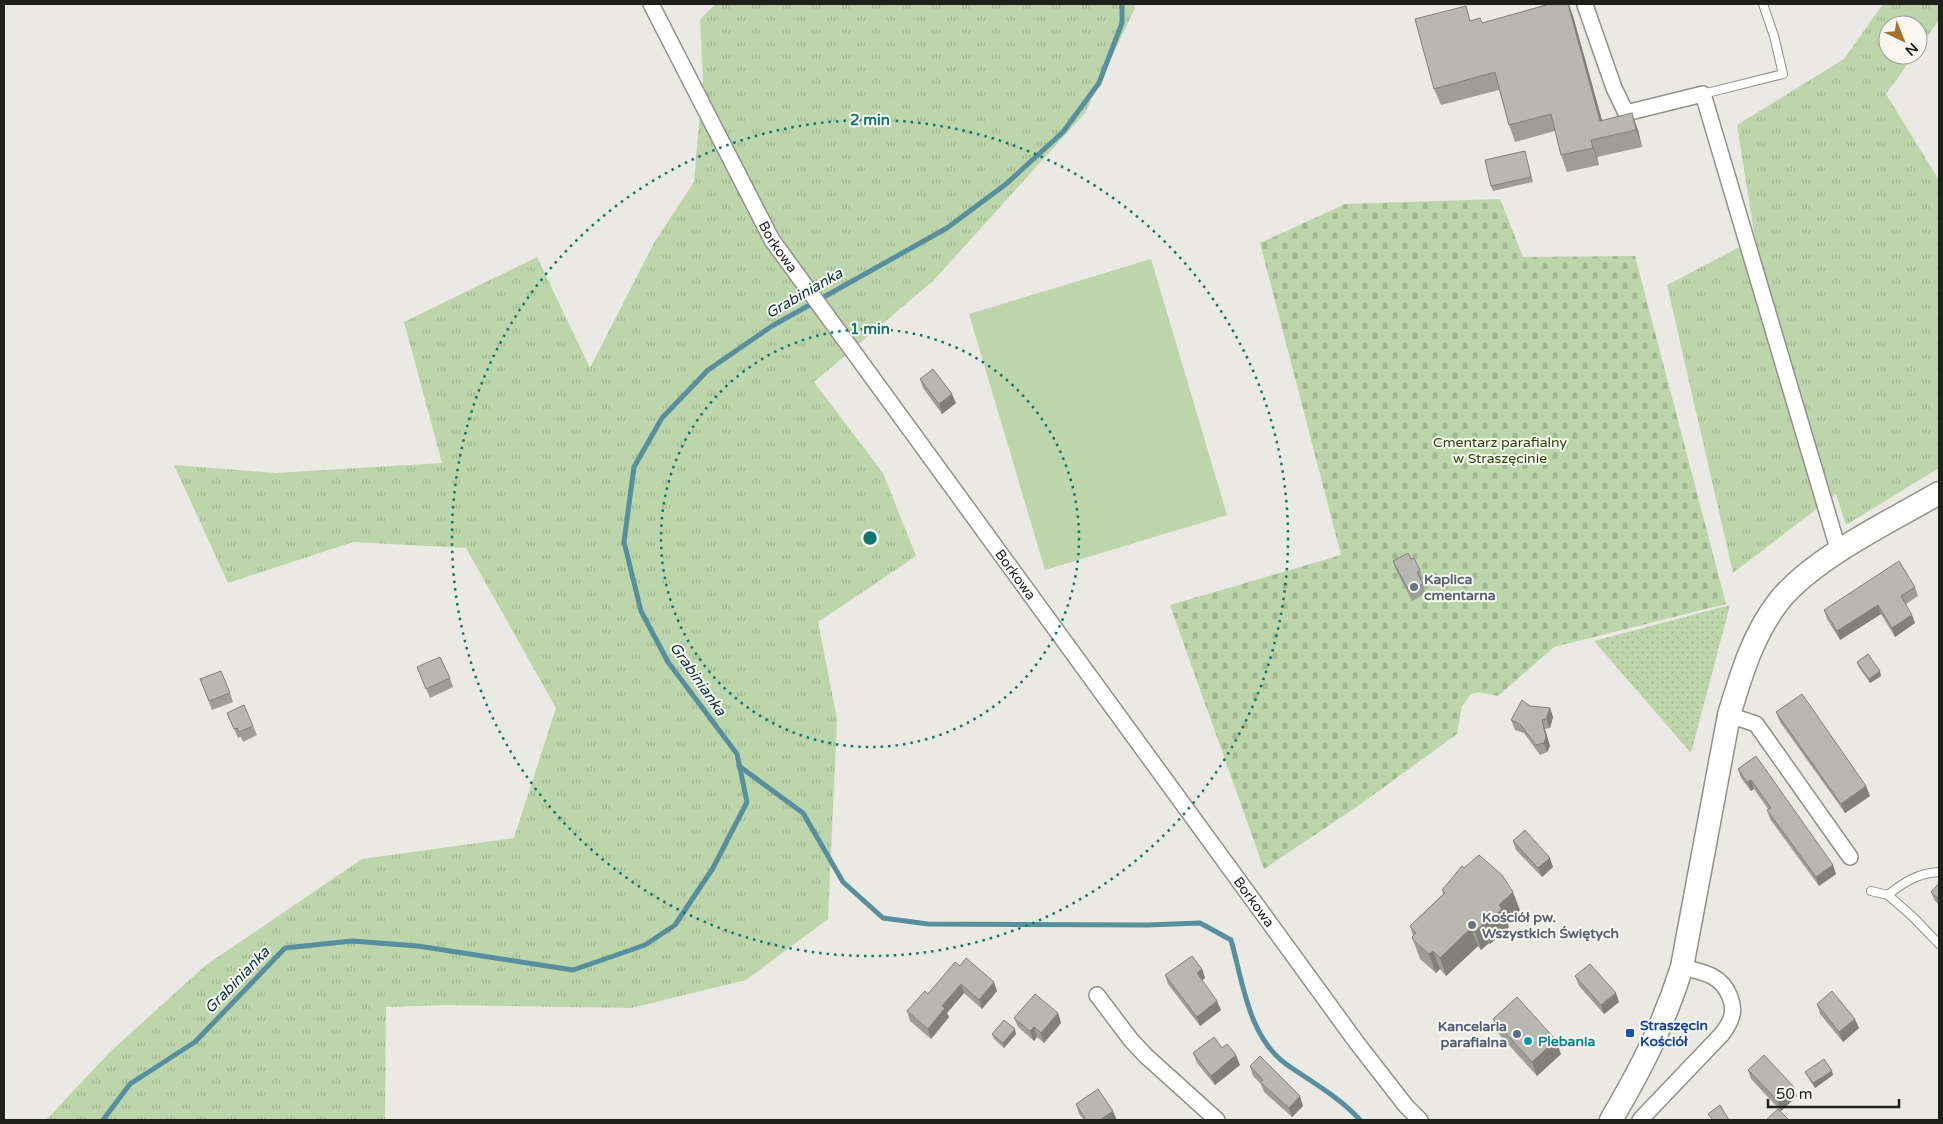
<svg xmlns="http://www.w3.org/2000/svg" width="1943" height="1124" viewBox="0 0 1943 1124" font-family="'Varela Round',sans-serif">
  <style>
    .grass { fill: url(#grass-tufts) }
    .cemetery { fill: url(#cemetery-stones) }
    .park { fill: url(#park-dots) }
    .pitch { fill: #bcd5aa }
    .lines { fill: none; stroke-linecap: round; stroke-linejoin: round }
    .stream { stroke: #588f9e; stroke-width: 5 }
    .lane-casing { stroke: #91908b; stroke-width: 10 }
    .street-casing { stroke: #91908b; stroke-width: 18 }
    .secondary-casing { stroke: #91908b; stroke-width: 25 }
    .lane { stroke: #fff; stroke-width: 8 }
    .street { stroke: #fff; stroke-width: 15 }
    .secondary { stroke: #fff; stroke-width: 22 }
    .wall { fill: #9e9d98 }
    .shaded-wall { fill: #81807c }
    .building { fill: #b8b7b1; stroke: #81807c }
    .ring { fill: none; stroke: #0f766e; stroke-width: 2.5; stroke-dasharray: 2.5 5 }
    .worship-dot { fill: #6b7280; stroke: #f7f6f0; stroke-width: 2 }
    .transit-dot { fill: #1a4fb4; stroke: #f7f6f0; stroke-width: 2 }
    .service-dot { fill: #5c6f8a; stroke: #f7f6f0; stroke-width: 2 }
    .culture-dot { fill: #0f9aa8; stroke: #f7f6f0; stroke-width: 2 }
    .labels { text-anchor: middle; stroke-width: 4; stroke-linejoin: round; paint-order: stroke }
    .street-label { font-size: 14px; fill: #1f1f1d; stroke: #f7f6f0 }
    .park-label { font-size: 14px; fill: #2a4609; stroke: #f7f6f0 }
    .worship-label { font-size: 14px; font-weight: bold; fill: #5b616d; stroke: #f7f6f0; text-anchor: start }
    .transit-label { font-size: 14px; font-weight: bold; fill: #164399; stroke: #f7f6f0; text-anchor: start }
    .service-label { font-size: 14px; font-weight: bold; fill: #4e5e75; stroke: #f7f6f0; text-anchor: end }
    .culture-label { font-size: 14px; font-weight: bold; fill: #0d838f; stroke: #f7f6f0; text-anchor: start }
    .water-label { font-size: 15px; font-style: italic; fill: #0b323c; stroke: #f7f6f0 }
    .centre { fill: #0f766e; stroke: #f7f6f0; stroke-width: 2.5 }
    .ring-label { font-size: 15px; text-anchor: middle; font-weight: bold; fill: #0f766e; stroke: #f7f6f0; stroke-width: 4; stroke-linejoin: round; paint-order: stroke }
  </style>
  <defs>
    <pattern id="grass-tufts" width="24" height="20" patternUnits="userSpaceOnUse" patternTransform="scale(1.25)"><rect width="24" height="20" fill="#bcd5aa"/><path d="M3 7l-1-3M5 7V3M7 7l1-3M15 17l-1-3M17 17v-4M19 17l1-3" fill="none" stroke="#a1b692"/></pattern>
    <pattern id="cemetery-stones" width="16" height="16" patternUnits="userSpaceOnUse" patternTransform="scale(1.25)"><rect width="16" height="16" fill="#bcd5aa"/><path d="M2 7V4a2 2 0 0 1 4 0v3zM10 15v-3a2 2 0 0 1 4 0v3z" fill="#a1b692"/></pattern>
    <pattern id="park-dots" width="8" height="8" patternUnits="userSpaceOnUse" patternTransform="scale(1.25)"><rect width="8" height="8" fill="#bcd5aa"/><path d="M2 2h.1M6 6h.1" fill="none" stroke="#a1b692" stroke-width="1.8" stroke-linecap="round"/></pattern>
  </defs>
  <rect width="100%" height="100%" fill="#eae9e3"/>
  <g class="grass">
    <path d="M 715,4 L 1134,4 L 1135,8 L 1085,113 L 934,280 L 814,382 L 883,473 L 916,556 L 818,622 L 837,719 L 828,919 L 746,980 L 631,1008 L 448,1005 L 386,1007 L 385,1120 L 46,1120 L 110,1052 L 206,965 L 362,859 L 514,838 L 556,708 L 466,548 L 353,542 L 228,583 L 174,465 L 276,473 L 442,463 L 404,322 L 537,257 L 590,368 L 654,243 L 694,182 L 703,77 L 700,20 Z"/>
    <path d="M 1883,4 L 1939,4 L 1939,20 L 1918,49 L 1918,25 L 1888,25 L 1888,55 L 1914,55 L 1886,94 L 1939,180 L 1939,468 L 1846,525 L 1836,494 L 1733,573 L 1667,285 L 1755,239 L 1737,125 L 1844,59 Z"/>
  </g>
  <path class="cemetery" d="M 1500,199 L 1523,257 L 1635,256 L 1726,604 L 1554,647 L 1498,696 L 1479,692 L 1471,694 L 1462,706 L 1457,734 L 1358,806 L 1264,869 L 1170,605 L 1341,555 L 1260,243 L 1345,204 Z"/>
  <path class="park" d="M 1730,605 L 1691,753 L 1594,641 Z"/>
  <path class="pitch" d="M 1151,259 L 1227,515 L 1045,570 L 969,314 Z"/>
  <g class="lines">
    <g class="stream">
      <path d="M 739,766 L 803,813 L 843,882 L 883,918 L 928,924 L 1148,925 L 1200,923 L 1231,940 C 1243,982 1248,1036 1286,1064 C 1310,1081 1341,1098 1360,1120"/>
      <path d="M 103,1120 L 130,1084 L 195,1042 L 285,948 L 352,941 L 418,946 L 573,970 L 645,945 L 675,925 L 713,868 L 747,802 L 737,754 L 668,662 L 641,611 L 624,542 L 634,467 L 662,418 L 708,370 L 772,326 L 947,228 L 1006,184 L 1063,132 L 1099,83 L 1122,23 L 1122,4"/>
    </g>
    <defs>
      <g id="lane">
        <path d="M 1703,94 L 1783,74 L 1774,36 L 1763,4"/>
        <path d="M 1871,891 L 1888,895 L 1913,917 L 1939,944"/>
        <path d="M 1888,895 C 1904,882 1918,873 1939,872"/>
      </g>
      <g id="street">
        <path id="s1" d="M 651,4 L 772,240 L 1357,1043 L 1406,1106 L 1420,1120"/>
        <path d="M 1585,5 L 1614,88 L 1626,113 L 1703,94 L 1839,552"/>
        <path d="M 1729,715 L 1756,724 L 1850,857"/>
        <path d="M 1097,995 L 1131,1040 L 1146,1056 L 1217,1120"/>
        <path d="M 1640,1120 L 1722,1034 C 1731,1022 1736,1012 1730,997 C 1722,975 1703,972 1682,967"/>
      </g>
      <path id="secondary" d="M 1611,1120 C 1641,1069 1664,1024 1682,967 L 1729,715 C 1741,675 1753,634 1779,601 C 1813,558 1891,521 1939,493"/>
    </defs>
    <use href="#lane" class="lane-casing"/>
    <use href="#street" class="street-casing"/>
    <use href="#secondary" class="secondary-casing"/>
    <use href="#lane" class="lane"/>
    <use href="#street" class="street"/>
    <use href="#secondary" class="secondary"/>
  </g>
  <g class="wall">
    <path d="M 1550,4 L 1569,4 L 1573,16 L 1602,121 L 1638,130 L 1642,147 L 1597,157 L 1599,165 L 1567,172 L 1561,155 L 1555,131 L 1515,142 L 1509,125 L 1499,90 L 1441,105 L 1434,89 L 1471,21 L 1482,23 Z"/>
    <path d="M 1525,151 L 1533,182 L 1493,191 L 1491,186 Z"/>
    <path d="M 920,379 L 956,403 L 942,414 L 923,388 Z"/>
    <path d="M 1411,559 L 1420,570 L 1423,579 L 1421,580 L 1426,593 L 1412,601 L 1396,570 L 1393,561 Z"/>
    <path d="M 1915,587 L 1918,596 L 1906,604 L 1915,623 L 1895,637 L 1881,614 L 1840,640 L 1827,619 L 1824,610 Z"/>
    <path d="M 1857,662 L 1881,676 L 1870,683 L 1858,666 Z"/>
    <path d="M 417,667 L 450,678 L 453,687 L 430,698 Z"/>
    <path d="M 200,679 L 230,693 L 233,702 L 212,710 Z"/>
    <path d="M 1530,706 L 1550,708 L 1553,717 L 1550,728 L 1545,729 L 1550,746 L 1547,752 L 1540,755 L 1524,733 L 1515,730 L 1511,720 Z"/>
    <path d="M 1776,712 L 1866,786 L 1870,796 L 1845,813 L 1780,722 Z"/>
    <path d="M 227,713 L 253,726 L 257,735 L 243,742 L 241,737 L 238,738 Z"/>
    <path d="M 1756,756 L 1836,874 L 1819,886 L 1770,819 L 1767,810 L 1768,809 L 1754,789 L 1751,791 L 1741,778 L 1738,769 Z"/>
    <path d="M 1513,841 L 1553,867 L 1542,877 L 1516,850 Z"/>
    <path d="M 1464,868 L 1520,910 L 1507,922 L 1509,927 L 1490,944 L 1489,943 L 1481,950 L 1478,946 L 1446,976 L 1440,969 L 1436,973 L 1420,959 L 1412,937 L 1413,936 L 1410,926 L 1443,894 L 1442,890 Z"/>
    <path d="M 1939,883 L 1939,905 L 1935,901 L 1931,892 Z"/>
    <path d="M 960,966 L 997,991 L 982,1009 L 964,993 L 947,1013 L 949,1017 L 931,1039 L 910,1021 L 907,1011 Z"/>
    <path d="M 1202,969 L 1205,978 L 1202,980 L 1221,1010 L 1200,1026 L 1168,984 L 1165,975 Z"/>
    <path d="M 1575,976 L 1619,1002 L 1604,1014 L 1579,986 Z"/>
    <path d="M 1817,1004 L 1859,1028 L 1843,1042 L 1820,1014 Z"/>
    <path d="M 1058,1013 L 1061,1023 L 1044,1043 L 1037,1037 L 1034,1041 L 1018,1027 L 1014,1018 Z"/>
    <path d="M 1493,1019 L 1561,1054 L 1537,1076 L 1498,1033 Z"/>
    <path d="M 992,1034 L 1016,1034 L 1004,1048 L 994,1039 Z"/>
    <path d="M 1222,1048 L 1240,1065 L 1215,1085 L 1197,1063 L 1193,1053 Z"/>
    <path d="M 1250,1066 L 1303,1106 L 1292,1117 L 1264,1092 L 1261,1084 L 1253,1076 Z"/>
    <path d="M 1748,1070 L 1797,1096 L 1781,1111 L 1751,1079 Z"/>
    <path d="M 1805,1072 L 1833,1075 L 1815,1088 L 1807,1076 Z"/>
    <path d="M 1076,1104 L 1117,1120 L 1084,1120 L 1079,1114 Z"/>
  </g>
  <g class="shaded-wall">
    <path d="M 1568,4 L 1573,16 L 1607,138 L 1600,121 Z"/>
    <path d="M 1632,113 L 1638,130 L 1642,147 L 1636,130 Z"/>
    <path d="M 1591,140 L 1597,157 L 1599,165 L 1593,148 Z"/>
    <path d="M 952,394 L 956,403 L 942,414 L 939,404 Z"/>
    <path d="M 1878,605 L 1881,614 L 1840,640 L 1837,631 Z"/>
    <path d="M 1912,615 L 1915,623 L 1895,637 L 1892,628 Z"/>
    <path d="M 1880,671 L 1881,676 L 1870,683 L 1869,679 Z"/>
    <path d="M 1550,708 L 1553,717 L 1550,728 L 1546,719 Z"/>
    <path d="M 1542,720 L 1550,746 L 1547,752 L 1544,743 Z"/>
    <path d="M 1751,780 L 1754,789 L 1751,791 L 1747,782 Z"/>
    <path d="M 1866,786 L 1870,796 L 1845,813 L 1841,804 Z"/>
    <path d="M 1550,858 L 1553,867 L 1542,877 L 1538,868 Z"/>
    <path d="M 1833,865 L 1836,874 L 1819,886 L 1816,877 Z"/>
    <path d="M 1513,892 L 1520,910 L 1507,922 L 1509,927 L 1490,944 L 1484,925 L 1499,905 Z"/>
    <path d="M 1483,924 L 1489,943 L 1481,950 L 1475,932 Z"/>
    <path d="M 1471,928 L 1478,946 L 1446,976 L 1440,958 Z"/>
    <path d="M 1433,951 L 1440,969 L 1436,973 L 1429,954 Z"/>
    <path d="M 1202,969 L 1205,978 L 1200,982 L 1197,973 Z"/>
    <path d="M 994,982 L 997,991 L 982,1009 L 979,1000 Z"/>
    <path d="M 961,984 L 964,993 L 947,1013 L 949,1017 L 931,1039 L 928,1029 L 942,1006 Z"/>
    <path d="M 1616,993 L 1619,1002 L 1604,1014 L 1601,1005 Z"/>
    <path d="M 1217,1001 L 1221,1010 L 1200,1026 L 1197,1017 Z"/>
    <path d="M 1058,1013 L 1061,1023 L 1044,1043 L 1041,1033 Z"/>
    <path d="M 1855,1019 L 1859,1028 L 1843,1042 L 1839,1032 Z"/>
    <path d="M 1034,1027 L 1037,1037 L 1034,1041 L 1030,1031 Z"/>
    <path d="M 1015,1029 L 1016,1034 L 1004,1048 L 1003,1043 Z"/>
    <path d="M 1556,1040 L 1561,1054 L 1537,1076 L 1532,1062 Z"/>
    <path d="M 1236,1055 L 1240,1065 L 1215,1085 L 1211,1076 Z"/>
    <path d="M 1832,1071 L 1833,1075 L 1815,1088 L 1813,1083 Z"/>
    <path d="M 1794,1087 L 1797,1096 L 1781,1111 L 1778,1101 Z"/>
    <path d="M 1300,1096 L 1303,1106 L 1292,1117 L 1289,1108 Z"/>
    <path d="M 1113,1111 L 1117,1120 L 1100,1120 Z"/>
  </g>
  <g class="building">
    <path d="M 1550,4 L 1568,4 L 1600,121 L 1632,113 L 1636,130 L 1591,140 L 1593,148 L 1561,155 L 1551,114 L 1509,125 L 1495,72 L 1434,89 L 1415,19 L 1466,6 L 1470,21 L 1480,18 L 1482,23 Z"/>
    <path d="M 1525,151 L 1531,177 L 1491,186 L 1485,160 Z"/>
    <path d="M 933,369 L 952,394 L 939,404 L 920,379 Z"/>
    <path d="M 1408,553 L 1411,559 L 1414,558 L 1420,570 L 1417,572 L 1423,584 L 1409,591 L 1393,561 Z"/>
    <path d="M 1899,561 L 1915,587 L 1901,596 L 1912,615 L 1892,628 L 1878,605 L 1837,631 L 1824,610 Z"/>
    <path d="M 1868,654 L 1880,671 L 1869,679 L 1857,662 Z"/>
    <path d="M 440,657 L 450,678 L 426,689 L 417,667 Z"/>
    <path d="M 221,671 L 230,693 L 209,701 L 200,679 Z"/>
    <path d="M 1802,694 L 1866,786 L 1841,804 L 1776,712 Z"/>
    <path d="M 1522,700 L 1530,706 L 1550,708 L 1546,719 L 1542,720 L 1546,737 L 1544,743 L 1536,745 L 1520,724 L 1511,720 Z"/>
    <path d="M 244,705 L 253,726 L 239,732 L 237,728 L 234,729 L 227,713 Z"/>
    <path d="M 1756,756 L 1833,865 L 1816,877 L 1767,810 L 1771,808 L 1751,780 L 1747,782 L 1738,769 Z"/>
    <path d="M 1525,830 L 1550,858 L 1538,868 L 1513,841 Z"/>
    <path d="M 1479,855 L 1502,875 L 1513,892 L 1499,905 L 1502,909 L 1484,925 L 1483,924 L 1475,932 L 1471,928 L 1440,958 L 1433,951 L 1429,954 L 1414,941 L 1412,937 L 1416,933 L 1410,926 L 1445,893 L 1442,890 L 1462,866 L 1464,868 Z"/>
    <path d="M 1939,883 L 1939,899 L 1931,892 Z"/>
    <path d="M 1192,956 L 1202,969 L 1197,973 L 1217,1001 L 1197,1017 L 1165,975 Z"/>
    <path d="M 966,958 L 994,982 L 979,1000 L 961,984 L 942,1006 L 945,1008 L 928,1029 L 907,1011 L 925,991 L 928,994 L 955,962 L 960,966 Z"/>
    <path d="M 1590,964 L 1616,993 L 1601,1005 L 1575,976 Z"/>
    <path d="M 1832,991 L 1855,1019 L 1839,1032 L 1817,1004 Z"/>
    <path d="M 1035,994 L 1058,1013 L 1041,1033 L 1034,1027 L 1030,1031 L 1014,1018 Z"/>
    <path d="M 1517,997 L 1556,1040 L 1532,1062 L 1493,1019 Z"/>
    <path d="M 1004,1020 L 1015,1029 L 1003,1043 L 992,1034 Z"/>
    <path d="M 1214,1037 L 1222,1048 L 1227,1044 L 1236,1055 L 1211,1076 L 1193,1053 Z"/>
    <path d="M 1764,1055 L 1794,1087 L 1778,1101 L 1748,1070 Z"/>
    <path d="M 1260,1056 L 1300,1096 L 1289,1108 L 1260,1082 L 1263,1080 L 1250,1066 Z"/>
    <path d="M 1824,1059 L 1832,1071 L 1813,1083 L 1805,1072 Z"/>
    <path d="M 1098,1089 L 1113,1111 L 1100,1120 L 1086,1120 L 1076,1104 Z"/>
    <path d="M 1720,1105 L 1729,1120 L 1713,1120 L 1708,1114 Z"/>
    <path d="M 1778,1109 L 1789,1120 L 1766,1120 Z"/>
  </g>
  <g class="ring">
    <circle cx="870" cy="538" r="209"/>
    <circle cx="870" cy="538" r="418"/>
  </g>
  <g class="worship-dot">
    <circle cx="1414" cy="587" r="5"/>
    <circle cx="1472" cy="925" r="5"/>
  </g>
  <rect class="transit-dot" x="1625" y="1028" width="10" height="10" rx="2.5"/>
  <circle class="service-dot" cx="1517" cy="1034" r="5"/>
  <circle class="culture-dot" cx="1528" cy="1041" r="5"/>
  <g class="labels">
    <g class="street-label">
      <text dy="5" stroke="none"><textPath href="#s1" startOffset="274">Borkowa</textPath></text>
      <text dy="5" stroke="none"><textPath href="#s1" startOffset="679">Borkowa</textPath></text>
      <text dy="5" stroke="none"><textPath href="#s1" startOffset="1084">Borkowa</textPath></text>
    </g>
    <g class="park-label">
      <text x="1500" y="447">Cmentarz parafialny<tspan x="1500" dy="16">w Straszęcinie</tspan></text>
    </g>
    <g class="worship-label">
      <text x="1424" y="584">Kaplica<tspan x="1424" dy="16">cmentarna</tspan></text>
      <text x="1482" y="922">Kościół pw.<tspan x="1482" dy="16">Wszystkich Świętych</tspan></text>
    </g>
    <g class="transit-label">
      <text x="1640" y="1030">Straszęcin<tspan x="1640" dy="16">Kościół</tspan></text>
    </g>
    <g class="service-label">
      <text x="1507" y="1031">Kancelaria<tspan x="1507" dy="16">parafialna</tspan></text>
    </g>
    <g class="culture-label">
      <text x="1538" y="1046">Plebania</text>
    </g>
    <g class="water-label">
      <text transform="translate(804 293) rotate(-30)" y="5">Grabinianka</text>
      <text transform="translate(698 679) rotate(55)" y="5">Grabinianka</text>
      <text transform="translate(237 980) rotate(-46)" y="5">Grabinianka</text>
    </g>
  </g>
  <circle cx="870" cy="538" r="8" class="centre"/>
  <g class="ring-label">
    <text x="870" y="125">2 min</text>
    <text x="870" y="334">1 min</text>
  </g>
  <rect width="1943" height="1124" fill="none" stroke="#1f1f1d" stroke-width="10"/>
  <g transform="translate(1903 40) rotate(137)"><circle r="24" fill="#f7f6f0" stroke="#a1a09c"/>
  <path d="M0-4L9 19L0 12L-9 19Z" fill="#a9702e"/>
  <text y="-8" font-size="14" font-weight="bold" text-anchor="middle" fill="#1f1f1d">N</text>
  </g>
  <path d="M1768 1099v8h131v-8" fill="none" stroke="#1f1f1d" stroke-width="2.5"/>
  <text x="1776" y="1099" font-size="15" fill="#1f1f1d" stroke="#f7f6f0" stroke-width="4" paint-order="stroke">50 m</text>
</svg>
